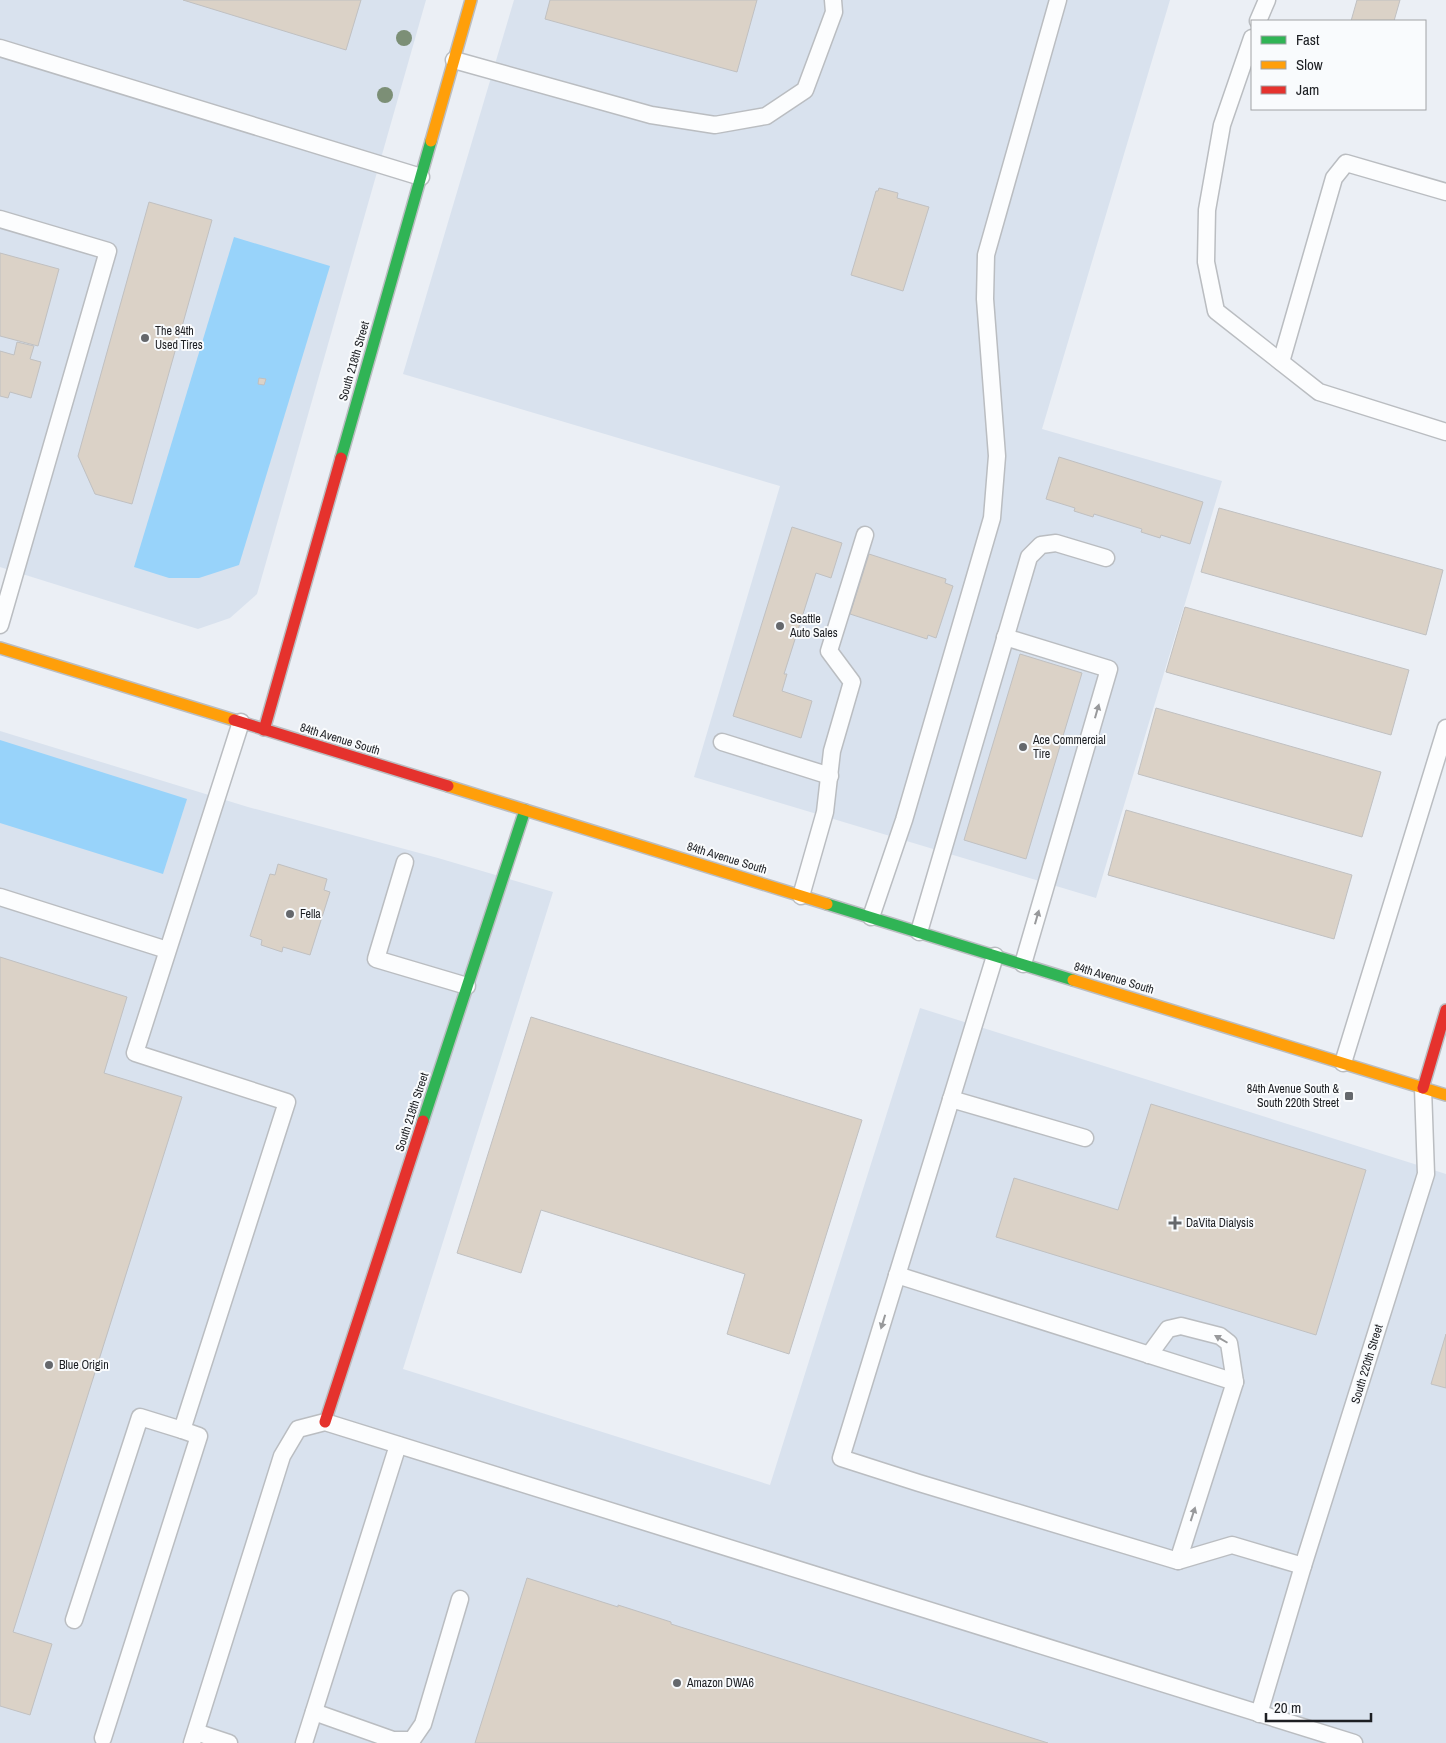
<svg xmlns="http://www.w3.org/2000/svg" width="1446" height="1743" viewBox="0 0 1446 1743" font-family="'Archivo Narrow',sans-serif">
  <style>
    .built { fill: #d9e2ee }
    .water { fill: #98d3fa }
    .building { fill: #dbd2c7; stroke: #c0c0c1 }
    .lines { fill: none; stroke-linecap: round; stroke-linejoin: round }
    .lane-casing { stroke: #babdc1; stroke-width: 19 }
    .fast-casing { stroke: #babdc1; stroke-width: 14 }
    .slow-casing { stroke: #babdc1; stroke-width: 14 }
    .jam-casing { stroke: #babdc1; stroke-width: 14 }
    .lane { stroke: #fcfdfe; stroke-width: 16 }
    .fast { stroke: #30b455; stroke-width: 11 }
    .slow { stroke: #ff9f0a; stroke-width: 11 }
    .jam { stroke: #e5322d; stroke-width: 11 }
    .tree { fill: #7c8f76 }
    .oneway { fill: #98999b }
    .poi-dot { fill: #65686c; stroke: #f9fbfd; stroke-width: 2 }
    .labels { text-anchor: middle; stroke-width: 4; stroke-linejoin: round; paint-order: stroke }
    .poi-label { font-size: 12px; fill: #1d1f23; stroke: #f9fbfd; text-anchor: start }
    .street-label { font-size: 12px; fill: #1d1f23; stroke: #f9fbfd }
  </style>
  <rect width="100%" height="100%" fill="#ebeff5"/>
  <g class="built">
    <path d="M 0,0 L 426,0 L 257,594 L 230,618 L 198,629 L 0,567 Z"/>
    <path d="M 514,0 L 1170,0 L 1042,429 L 1222,481 L 1096,898 L 694,777 L 780,486 L 403,374 Z"/>
    <path d="M 0,731 L 248,807 L 438,858 L 553,892 L 403,1369 L 770,1485 L 920,1008 L 1446,1174 L 1446,1743 L 0,1743 Z"/>
  </g>
  <g class="water">
    <path d="M 234,237 L 330,266 L 239,565 L 199,578 L 169,578 L 134,567 Z"/>
    <path d="M 0,740 L 187,799 L 163,874 L 0,823 Z"/>
  </g>
  <g class="building">
    <path d="M 183,0 L 361,0 L 346,50 Z"/>
    <path d="M 550,0 L 757,0 L 737,72 L 545,19 Z"/>
    <path d="M 1357,0 L 1400,0 L 1394,21 L 1351,21 Z"/>
    <path d="M 879,188 L 898,193 L 897,198 L 929,207 L 903,291 L 851,275 L 876,191 L 878,191 Z"/>
    <path d="M 149,202 L 212,220 L 132,504 L 95,494 L 78,456 Z"/>
    <path d="M 0,253 L 59,269 L 38,346 L 0,336 Z"/>
    <path d="M 17,342 L 34,346 L 30,359 L 41,362 L 31,398 L 10,392 L 8,398 L 0,396 L 0,351 L 14,355 Z"/>
    <path d="M 259,378 L 266,379 L 264,385 L 258,384 Z"/>
    <path d="M 1059,457 L 1203,502 L 1190,544 L 1161,535 L 1160,538 L 1141,532 L 1142,529 L 1094,514 L 1093,517 L 1074,511 L 1075,508 L 1046,499 Z"/>
    <path d="M 1219,508 L 1443,570 L 1426,635 L 1201,572 Z"/>
    <path d="M 792,527 L 842,543 L 831,578 L 816,573 L 784,674 L 787,674 L 782,691 L 812,701 L 801,738 L 733,716 Z"/>
    <path d="M 869,554 L 946,579 L 945,583 L 953,586 L 936,638 L 928,635 L 927,639 L 850,614 Z"/>
    <path d="M 1185,607 L 1409,670 L 1391,735 L 1166,672 Z"/>
    <path d="M 1020,654 L 1082,673 L 1026,859 L 964,840 Z"/>
    <path d="M 1156,708 L 1381,772 L 1362,837 L 1138,774 Z"/>
    <path d="M 1126,810 L 1352,875 L 1334,939 L 1108,875 Z"/>
    <path d="M 278,864 L 327,879 L 324,890 L 330,892 L 310,955 L 283,947 L 282,952 L 261,945 L 262,940 L 250,936 L 270,874 L 275,875 Z"/>
    <path d="M 0,957 L 127,997 L 104,1073 L 182,1097 L 13,1632 L 52,1644 L 30,1715 L 0,1706 Z"/>
    <path d="M 531,1017 L 862,1120 L 789,1354 L 727,1334 L 745,1274 L 541,1210 L 521,1273 L 457,1253 Z"/>
    <path d="M 1151,1104 L 1366,1170 L 1316,1335 L 996,1237 L 1014,1178 L 1118,1210 Z"/>
    <path d="M 1446,1334 L 1446,1388 L 1431,1384 Z"/>
    <path d="M 527,1578 L 618,1607 L 618,1605 L 671,1622 L 671,1624 L 1048,1743 L 475,1743 Z"/>
  </g>
  <g class="lines">
    <defs>
      <g id="lane">
        <path d="M 1258,21 L 1267,0"/>
        <path d="M 1252,38 L 1222,125 L 1207,210 L 1206,262 L 1216,311 L 1319,392 L 1446,432"/>
        <path d="M 0,48 L 421,177"/>
        <path d="M 454,60 L 651,115 L 715,125 L 766,116 L 805,90 L 834,12 L 833,0"/>
        <path d="M 0,219 L 108,251 L 0,625"/>
        <path d="M 1281,362 L 1334,178 L 1346,163 L 1446,192"/>
        <path d="M 1005,637 L 1109,669 L 1023,964"/>
        <path d="M 722,742 L 830,776"/>
        <path d="M 405,862 L 376,959 L 467,986"/>
        <path d="M 801,896 L 825,812 L 832,751 L 852,682 L 829,651 L 865,535"/>
        <path d="M 0,897 L 167,950"/>
        <path d="M 871,917 L 904,820 L 992,518 L 997,456 L 985,299 L 986,255 L 1058,0"/>
        <path d="M 919,932 L 1029,557 L 1041,545 L 1056,543 L 1106,558"/>
        <path d="M 995,956 L 841,1458 L 919,1483 L 1178,1561 L 1232,1545 L 1303,1566"/>
        <path d="M 1343,1063 L 1446,728"/>
        <path d="M 951,1099 L 1085,1138"/>
        <path d="M 897,1275 L 1235,1382"/>
        <path d="M 1149,1355 L 1168,1329 L 1181,1326 L 1220,1336 L 1229,1343 L 1235,1382 L 1178,1561"/>
        <path d="M 74,1620 L 140,1417 L 182,1430 L 287,1102 L 135,1053 L 241,722"/>
        <path d="M 314,1712 L 393,1740 L 412,1740 L 423,1724 L 460,1599"/>
        <path d="M 1259,1714 L 1303,1566 L 1426,1174 L 1423,1088"/>
        <path d="M 196,1732 L 229,1743"/>
        <path d="M 103,1738 L 199,1436 L 182,1430"/>
        <path d="M 192,1743 L 282,1456 L 298,1429 L 325,1422 L 1354,1743"/>
        <path d="M 304,1743 L 398,1445"/>
      </g>
      <g id="fast">
        <path d="M 341,458 L 431,141"/>
        <path d="M 827,904 L 1073,980"/>
        <path d="M 423,1121 L 525,810"/>
      </g>
      <g id="slow">
        <path d="M 431,141 L 471,0"/>
        <path d="M 0,648 L 234,720"/>
        <path d="M 448,786 L 827,904"/>
        <path d="M 1073,980 L 1446,1095"/>
      </g>
      <g id="jam">
        <path d="M 234,720 L 448,786"/>
        <path d="M 264,730 L 341,458"/>
        <path d="M 1423,1088 L 1446,1010"/>
        <path d="M 325,1422 L 423,1121"/>
      </g>
    </defs>
    <use href="#lane" class="lane-casing"/>
    <use href="#fast" class="fast-casing"/>
    <use href="#slow" class="slow-casing"/>
    <use href="#jam" class="jam-casing"/>
    <use href="#lane" class="lane"/>
    <use href="#fast" class="fast"/>
    <use href="#slow" class="slow"/>
    <use href="#jam" class="jam"/>
  </g>
  <g class="tree">
    <circle cx="404" cy="38" r="8"/>
    <circle cx="385" cy="95" r="8"/>
  </g>
  <defs><path id="oneway-solid" d="M-6-.8H1V-3.2L6.5 0L1 3.2V.8H-6Z" transform="scale(1.25)"/></defs>
  <g class="oneway">
    <use href="#oneway-solid" transform="translate(1097 711) rotate(-74)"/>
    <use href="#oneway-solid" transform="translate(1037 917) rotate(-74)"/>
    <use href="#oneway-solid" transform="translate(883 1322) rotate(107)"/>
    <use href="#oneway-solid" transform="translate(1221 1339) rotate(-150)"/>
    <use href="#oneway-solid" transform="translate(1193 1514) rotate(-72)"/>
  </g>
  <g class="poi-dot">
    <circle cx="145" cy="338" r="5"/>
    <circle cx="780" cy="626" r="5"/>
    <circle cx="1023" cy="747" r="5"/>
    <circle cx="290" cy="914" r="5"/>
    <rect x="1344" y="1091" width="10" height="10" rx="2.5"/>
    <path d="M1172.5 1215.5h5v5h5v5h-5v5h-5v-5h-5v-5h5z"/>
    <circle cx="49" cy="1365" r="5"/>
    <circle cx="677" cy="1683" r="5"/>
  </g>
  <g class="labels">
    <g class="poi-label">
      <text x="155" y="335">The 84th<tspan x="155" dy="14">Used Tires</tspan></text>
      <text x="790" y="623">Seattle<tspan x="790" dy="14">Auto Sales</tspan></text>
      <text x="1033" y="744">Ace Commercial<tspan x="1033" dy="14">Tire</tspan></text>
      <text x="300" y="918">Fella</text>
      <text x="1339" y="1093" text-anchor="end">84th Avenue South &amp;<tspan x="1339" dy="14">South 220th Street</tspan></text>
      <text x="1186" y="1227">DaVita Dialysis</text>
      <text x="59" y="1369">Blue Origin</text>
      <text x="687" y="1687">Amazon DWA6</text>
    </g>
    <g class="street-label">
      <text transform="translate(354 361) rotate(-74)" y="4">South 218th Street</text>
      <text transform="translate(340 739) rotate(17)" y="4">84th Avenue South</text>
      <text transform="translate(727 858) rotate(17)" y="4">84th Avenue South</text>
      <text transform="translate(1114 978) rotate(17)" y="4">84th Avenue South</text>
      <text transform="translate(412 1112) rotate(-72)" y="4">South 218th Street</text>
      <text transform="translate(1367 1364) rotate(-73)" y="4">South 220th Street</text>
    </g>
  </g>
  <rect x="1251" y="20" width="175" height="90" fill="#f9fbfd" stroke="#a1a3a6"/>
  <rect x="1261" y="36" width="25" height="8" fill="#30b455" stroke="#a1a3a6"/>
  <text x="1296" y="45" font-size="15" fill="#1d1f23">Fast</text>
  <rect x="1261" y="61" width="25" height="8" fill="#ff9f0a" stroke="#a1a3a6"/>
  <text x="1296" y="70" font-size="15" fill="#1d1f23">Slow</text>
  <rect x="1261" y="86" width="25" height="8" fill="#e5322d" stroke="#a1a3a6"/>
  <text x="1296" y="95" font-size="15" fill="#1d1f23">Jam</text>
  <path d="M1266 1713v8h105v-8" fill="none" stroke="#1d1f23" stroke-width="2.5"/>
  <text x="1274" y="1713" font-size="15" fill="#1d1f23" stroke="#f9fbfd" stroke-width="4" paint-order="stroke">20 m</text>
</svg>
